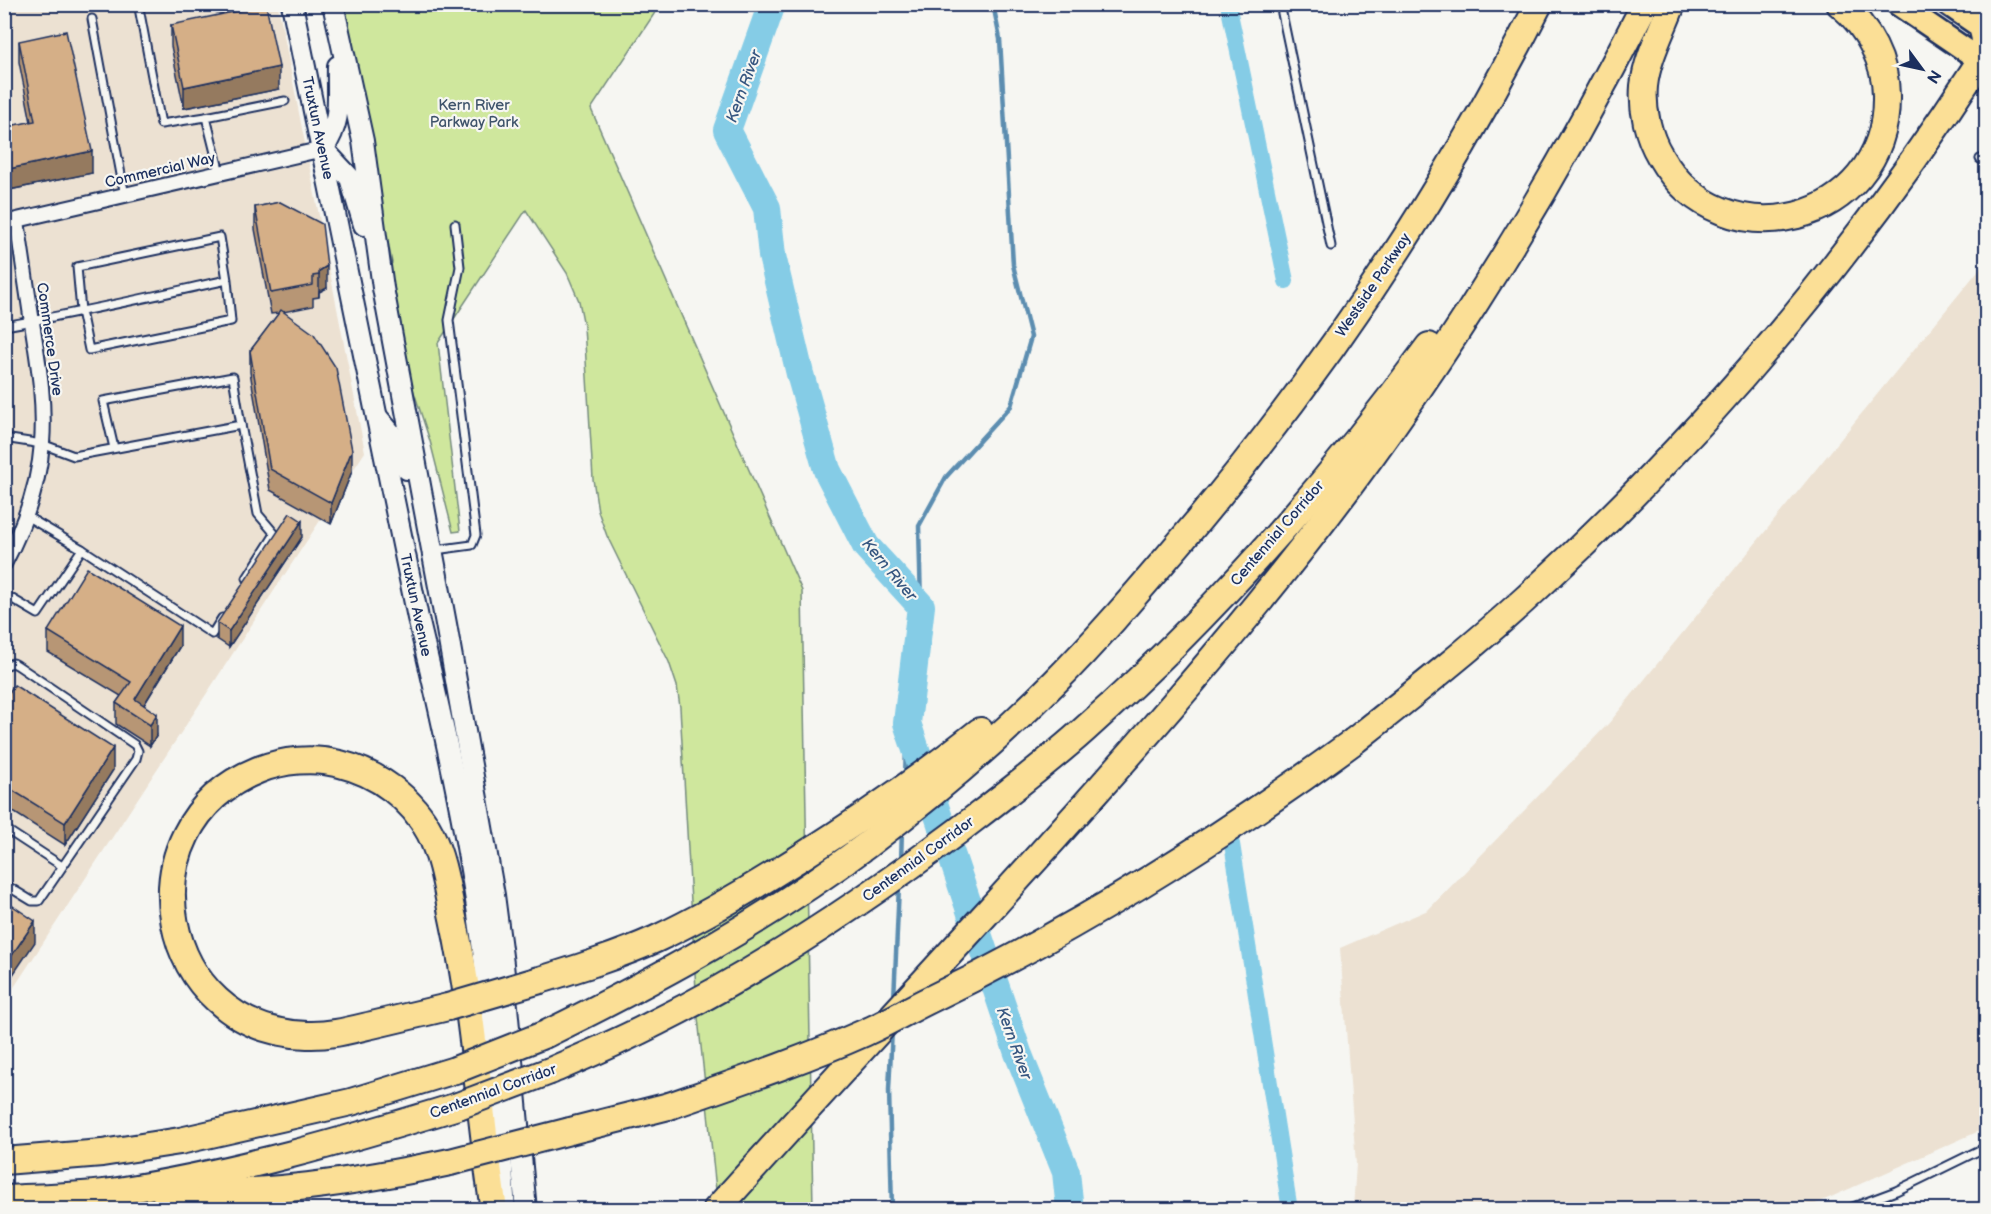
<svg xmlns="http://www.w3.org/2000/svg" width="1991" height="1214" viewBox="0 0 1991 1214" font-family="'Balsamiq Sans',sans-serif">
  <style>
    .built { fill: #ece1d2 }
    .green { fill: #cfe79d; stroke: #758b7e; stroke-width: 1.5 }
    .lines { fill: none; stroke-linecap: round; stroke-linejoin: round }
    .stream { stroke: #5b8db0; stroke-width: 4.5 }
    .canal { stroke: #85cce6; stroke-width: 16 }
    .river { stroke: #85cce6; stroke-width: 28 }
    .service-casing { stroke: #1b2f5e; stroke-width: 11 }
    .minor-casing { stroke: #1b2f5e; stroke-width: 18 }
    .secondary-casing { stroke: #1b2f5e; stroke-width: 24 }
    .primary-casing { stroke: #1b2f5e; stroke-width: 27 }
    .motorway-casing { stroke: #1b2f5e; stroke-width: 30 }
    .service { stroke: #f6f6f2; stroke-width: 7 }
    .minor { stroke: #f6f6f2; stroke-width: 14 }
    .secondary { stroke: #f6f6f2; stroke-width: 20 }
    .primary { stroke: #fbdf96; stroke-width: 22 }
    .motorway { stroke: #fbdf96; stroke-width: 26 }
    .rail { stroke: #1b2f5e; stroke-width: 4.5; stroke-dasharray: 9 4.5; stroke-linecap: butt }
    .motorway-bridge-casing { stroke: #1b2f5e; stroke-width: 30; stroke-linecap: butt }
    .motorway-bridge { stroke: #fbdf96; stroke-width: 26 }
    .wall { fill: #b79674; stroke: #1b2f5e; stroke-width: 1.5 }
    .shaded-wall { fill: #957a5e; stroke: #1b2f5e; stroke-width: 1.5 }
    .building { fill: #d5af87; stroke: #1b2f5e; stroke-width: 1.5 }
    .labels { text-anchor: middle; stroke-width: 4.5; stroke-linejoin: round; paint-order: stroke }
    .park-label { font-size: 15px; fill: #3f546b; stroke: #f6f6f2 }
    .street-label { font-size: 15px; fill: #1b2f5e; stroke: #f6f6f2 }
    .water-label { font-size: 16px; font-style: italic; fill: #365680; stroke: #f6f6f2 }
  </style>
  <rect width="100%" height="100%" fill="#f6f6f2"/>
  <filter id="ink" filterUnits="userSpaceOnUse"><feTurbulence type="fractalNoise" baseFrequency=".0167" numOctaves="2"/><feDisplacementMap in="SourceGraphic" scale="12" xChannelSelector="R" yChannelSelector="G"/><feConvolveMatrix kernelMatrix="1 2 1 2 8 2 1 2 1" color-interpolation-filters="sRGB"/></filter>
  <g filter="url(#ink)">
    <g class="built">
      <path d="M 5,5 L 278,5 L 365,452 L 5,1001 Z"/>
      <path d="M 1986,261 L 1986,1128 L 1804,1209 L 1353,1209 L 1356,1164 L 1340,948 L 1428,910 L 1609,723 Z"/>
    </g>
    <path class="green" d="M 343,5 L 660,5 L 591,109 L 802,591 L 813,1209 L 718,1209 L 697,1008 L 680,707 L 677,686 L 669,662 L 607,536 L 598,511 L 593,479 L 584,326 L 579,301 L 567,273 L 526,210 L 438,343 L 460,531 L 453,532 L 430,441 L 410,380 L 388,264 L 392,263 Z"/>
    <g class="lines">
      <g class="stream">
        <path d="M 921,606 L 919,526 L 946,477 L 1011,406 L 1031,337 L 1013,265 L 1000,39 L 993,4"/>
        <path d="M 905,775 L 907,723"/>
        <path d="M 901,862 L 902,829"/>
        <path d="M 894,1000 L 899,885"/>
        <path d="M 892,1210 L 889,1090 L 892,1029"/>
      </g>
      <g class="canal">
        <path d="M 1228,4 L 1286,281"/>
        <path d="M 1232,844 L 1290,1210"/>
      </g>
      <path class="river" d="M 772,4 L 727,130 L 767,208 L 772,256 L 800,374 L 827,470 L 866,546 L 921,606 L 907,723 L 1018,1053 L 1066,1172 L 1070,1210"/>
      <defs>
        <g id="service">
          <path d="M 1280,4 L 1331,246"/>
          <path d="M 139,8 L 161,124 L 206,117"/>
          <path d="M 92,19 L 125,196"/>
          <path d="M 1980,159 L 1986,157"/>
          <path d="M 220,173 L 206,117 L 285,101"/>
          <path d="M 4,326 C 79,313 153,296 227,280 L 220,237 L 77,267 L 81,311 L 89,350 L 231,321 L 227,280"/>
          <path d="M 241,425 L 258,514 L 275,534 L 247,578"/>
          <path d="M 4,438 L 42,444 L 74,456 L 241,425 L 233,377 L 103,401 L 114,448"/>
          <path d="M 82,549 L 212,634 L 222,618"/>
          <path d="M 435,550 L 472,545 L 476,535 L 449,320 L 460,267 L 455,224"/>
          <path d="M 4,594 L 38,614 L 82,549 L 26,516"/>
          <path d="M 4,666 L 13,663 L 17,665 L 135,745 L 138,751 L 136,759 L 39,901 L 32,901 L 4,884"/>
          <path d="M 4,828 L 62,866"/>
          <path d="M 1845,1210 L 1896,1191 L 1986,1147"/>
        </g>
        <g id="minor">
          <path d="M 4,223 L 323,149"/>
          <path d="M 4,564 C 24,526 39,486 42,443 C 45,404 39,367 33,329 C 28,293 22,257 17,221"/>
        </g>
        <g id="secondary">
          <path d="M 292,4 L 418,618 C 446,735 472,854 486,974 C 496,1052 499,1131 505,1210"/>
          <path d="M 333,4 L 363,141 L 383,288 L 446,624 L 494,895 L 503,964 L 526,1210"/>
          <path d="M 323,149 L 350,178 L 364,225"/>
          <path d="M 323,149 C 343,120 337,99 338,66"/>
          <path d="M 378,418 L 402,447 L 407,469"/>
        </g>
        <g id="primary">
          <path d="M 1898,4 L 1986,64"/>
          <path d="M 1948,4 L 1983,28"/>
        </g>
        <g id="motorway">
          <path d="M 1672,4 C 1662,31 1647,58 1644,86 C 1642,110 1648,136 1660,156 C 1723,266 1886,223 1886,99 C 1887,63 1868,27 1840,4"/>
          <path d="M 1354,741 C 1412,695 1469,650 1523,601 C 1698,442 1853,258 1981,60 C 1991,39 1981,22 1968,4"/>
          <path d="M 540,980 C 579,968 618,956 656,939 C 705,916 752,888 798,859 C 861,819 922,777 980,731"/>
          <path d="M 448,1007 C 423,1013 398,1019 372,1025 C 351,1030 329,1036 307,1035 C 158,1031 119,826 258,770 C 283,760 313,757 340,764 C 377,773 412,798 430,833 C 443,859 447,890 453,918 C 474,1014 479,1112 494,1210"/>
          <path d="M 546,1034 C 660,978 765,921 867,845 C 933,795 997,741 1055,682 C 1100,637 1141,588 1182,540 C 1321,376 1442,196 1539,4"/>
          <path d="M 550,1071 C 585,1056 621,1041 655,1023 C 762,970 863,902 958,831 C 1001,798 1045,765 1085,729 C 1213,615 1328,484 1429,346"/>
          <path d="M 570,1131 L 669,1106"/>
          <path d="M 4,1161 L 102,1153 L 180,1141 L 351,1102 L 455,1070"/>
          <path d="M 165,1193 C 261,1196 355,1182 450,1162"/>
          <path d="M 4,1199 C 42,1197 81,1197 118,1191 C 234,1173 347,1140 458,1106"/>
          <path d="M 716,1210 C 805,1111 895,1013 985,915 C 1111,777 1236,638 1348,488 C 1461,336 1559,174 1645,4"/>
        </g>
      </defs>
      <use href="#service" class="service-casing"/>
      <use href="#minor" class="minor-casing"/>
      <use href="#secondary" class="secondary-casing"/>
      <use href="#primary" class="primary-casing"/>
      <use href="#motorway" class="motorway-casing"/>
      <use href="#service" class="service"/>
      <use href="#minor" class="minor"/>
      <use href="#secondary" class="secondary"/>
      <use href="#primary" class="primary"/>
      <use href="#motorway" class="motorway"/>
      <path class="rail" d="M 1985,1210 L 1986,1209"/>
      <defs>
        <g id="motorway-bridge">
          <path d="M 448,1007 L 540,980"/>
          <path d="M 455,1070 L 546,1034"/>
          <path d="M 458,1106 L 550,1071"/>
          <path d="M 669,1106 C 735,1083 801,1061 864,1033 C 885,1024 905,1012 925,1002 C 1079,928 1217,842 1354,741"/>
          <path d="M 450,1162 L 570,1131"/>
        </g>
      </defs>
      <use href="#motorway-bridge" class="motorway-bridge-casing"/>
      <use href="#motorway-bridge" class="motorway-bridge"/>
    </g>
    <g class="wall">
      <path d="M 171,25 L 279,89 L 184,108 L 171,46 Z"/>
      <path d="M 19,41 L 92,173 L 4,191 L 4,127 L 31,122 L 19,62 Z"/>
      <path d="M 280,202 L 327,288 L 319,292 L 319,297 L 313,298 L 313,306 L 283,312 L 352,471 L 331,524 L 270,490 L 250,372 L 250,351 L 279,313 L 271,314 L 255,229 L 255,207 Z"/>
      <path d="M 302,537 L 229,647 L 217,639 L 217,623 Z"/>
      <path d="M 48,631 L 180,646 L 144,705 L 157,735 L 150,746 L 116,724 L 116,703 L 121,696 L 48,652 Z"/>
      <path d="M 4,700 L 113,770 L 65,845 L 4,806 Z"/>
    </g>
    <g class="shaded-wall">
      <path d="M 76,4 L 86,4 L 76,7 Z"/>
      <path d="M 279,67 L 279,89 L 184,108 L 184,87 Z"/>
      <path d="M 92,151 L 92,173 L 4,191 L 4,170 Z"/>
      <path d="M 327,266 L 327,288 L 319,292 L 319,297 L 319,271 Z"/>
      <path d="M 352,450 L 352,471 L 331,524 L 331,503 Z"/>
      <path d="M 302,521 L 302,537 L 229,647 L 229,631 Z"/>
      <path d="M 180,626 L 180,646 L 137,716 L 135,699 Z"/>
      <path d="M 157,714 L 157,735 L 150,746 L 150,725 Z"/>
      <path d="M 113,748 L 113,770 L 65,845 L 65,823 Z"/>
      <path d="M 35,921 L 35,942 L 4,988 L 4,967 Z"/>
    </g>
    <g class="building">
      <path d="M 266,5 L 279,67 L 184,87 L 171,25 Z"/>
      <path d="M 66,31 L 92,151 L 4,170 L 4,127 L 35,121 L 19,41 Z"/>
      <path d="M 280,202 L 322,224 L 327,266 L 319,271 L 319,275 L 313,276 L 313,285 L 271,293 L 255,207 Z"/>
      <path d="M 281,310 L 314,334 L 336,368 L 352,450 L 331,503 L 270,469 L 250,351 Z"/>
      <path d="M 290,513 L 302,521 L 229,631 L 217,623 Z"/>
      <path d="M 87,568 L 180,626 L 135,699 L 157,714 L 150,725 L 116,703 L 131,682 L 48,631 Z"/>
      <path d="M 14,685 L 113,748 L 65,823 L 4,785 L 4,700 Z"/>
      <path d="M 4,900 L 35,921 L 4,967 Z"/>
    </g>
  </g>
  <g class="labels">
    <g class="park-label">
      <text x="474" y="110">Kern River<tspan x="474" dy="17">Parkway Park</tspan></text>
    </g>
    <g class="street-label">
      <text transform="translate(318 128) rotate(78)" y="5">Truxtun Avenue</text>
      <text transform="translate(160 170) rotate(-13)" y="5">Commercial Way</text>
      <text transform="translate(1373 285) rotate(-56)" y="5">Westside Parkway</text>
      <text transform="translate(50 339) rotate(82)" y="5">Commerce Drive</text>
      <text transform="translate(1277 533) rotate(-49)" y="5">Centennial Corridor</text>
      <text transform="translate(416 605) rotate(78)" y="5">Truxtun Avenue</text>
      <text transform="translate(918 859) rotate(-36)" y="5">Centennial Corridor</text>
      <text transform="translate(493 1091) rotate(-20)" y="5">Centennial Corridor</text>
    </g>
    <g class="water-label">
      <text transform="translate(743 86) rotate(-70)" y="6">Kern River</text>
      <text transform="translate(890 569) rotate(50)" y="6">Kern River</text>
      <text transform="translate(1015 1043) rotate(70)" y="6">Kern River</text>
    </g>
  </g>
  <rect width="1991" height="1214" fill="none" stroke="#f6f6f2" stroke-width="24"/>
  <rect x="12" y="12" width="1967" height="1190" fill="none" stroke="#1b2f5e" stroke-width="2" filter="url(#ink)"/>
  <g transform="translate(1922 69) rotate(123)" stroke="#f6f6f2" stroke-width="4.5" paint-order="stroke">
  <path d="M0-4.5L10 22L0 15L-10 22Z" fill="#1b2f5e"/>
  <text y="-9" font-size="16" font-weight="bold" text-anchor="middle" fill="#1b2f5e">N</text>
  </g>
</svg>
